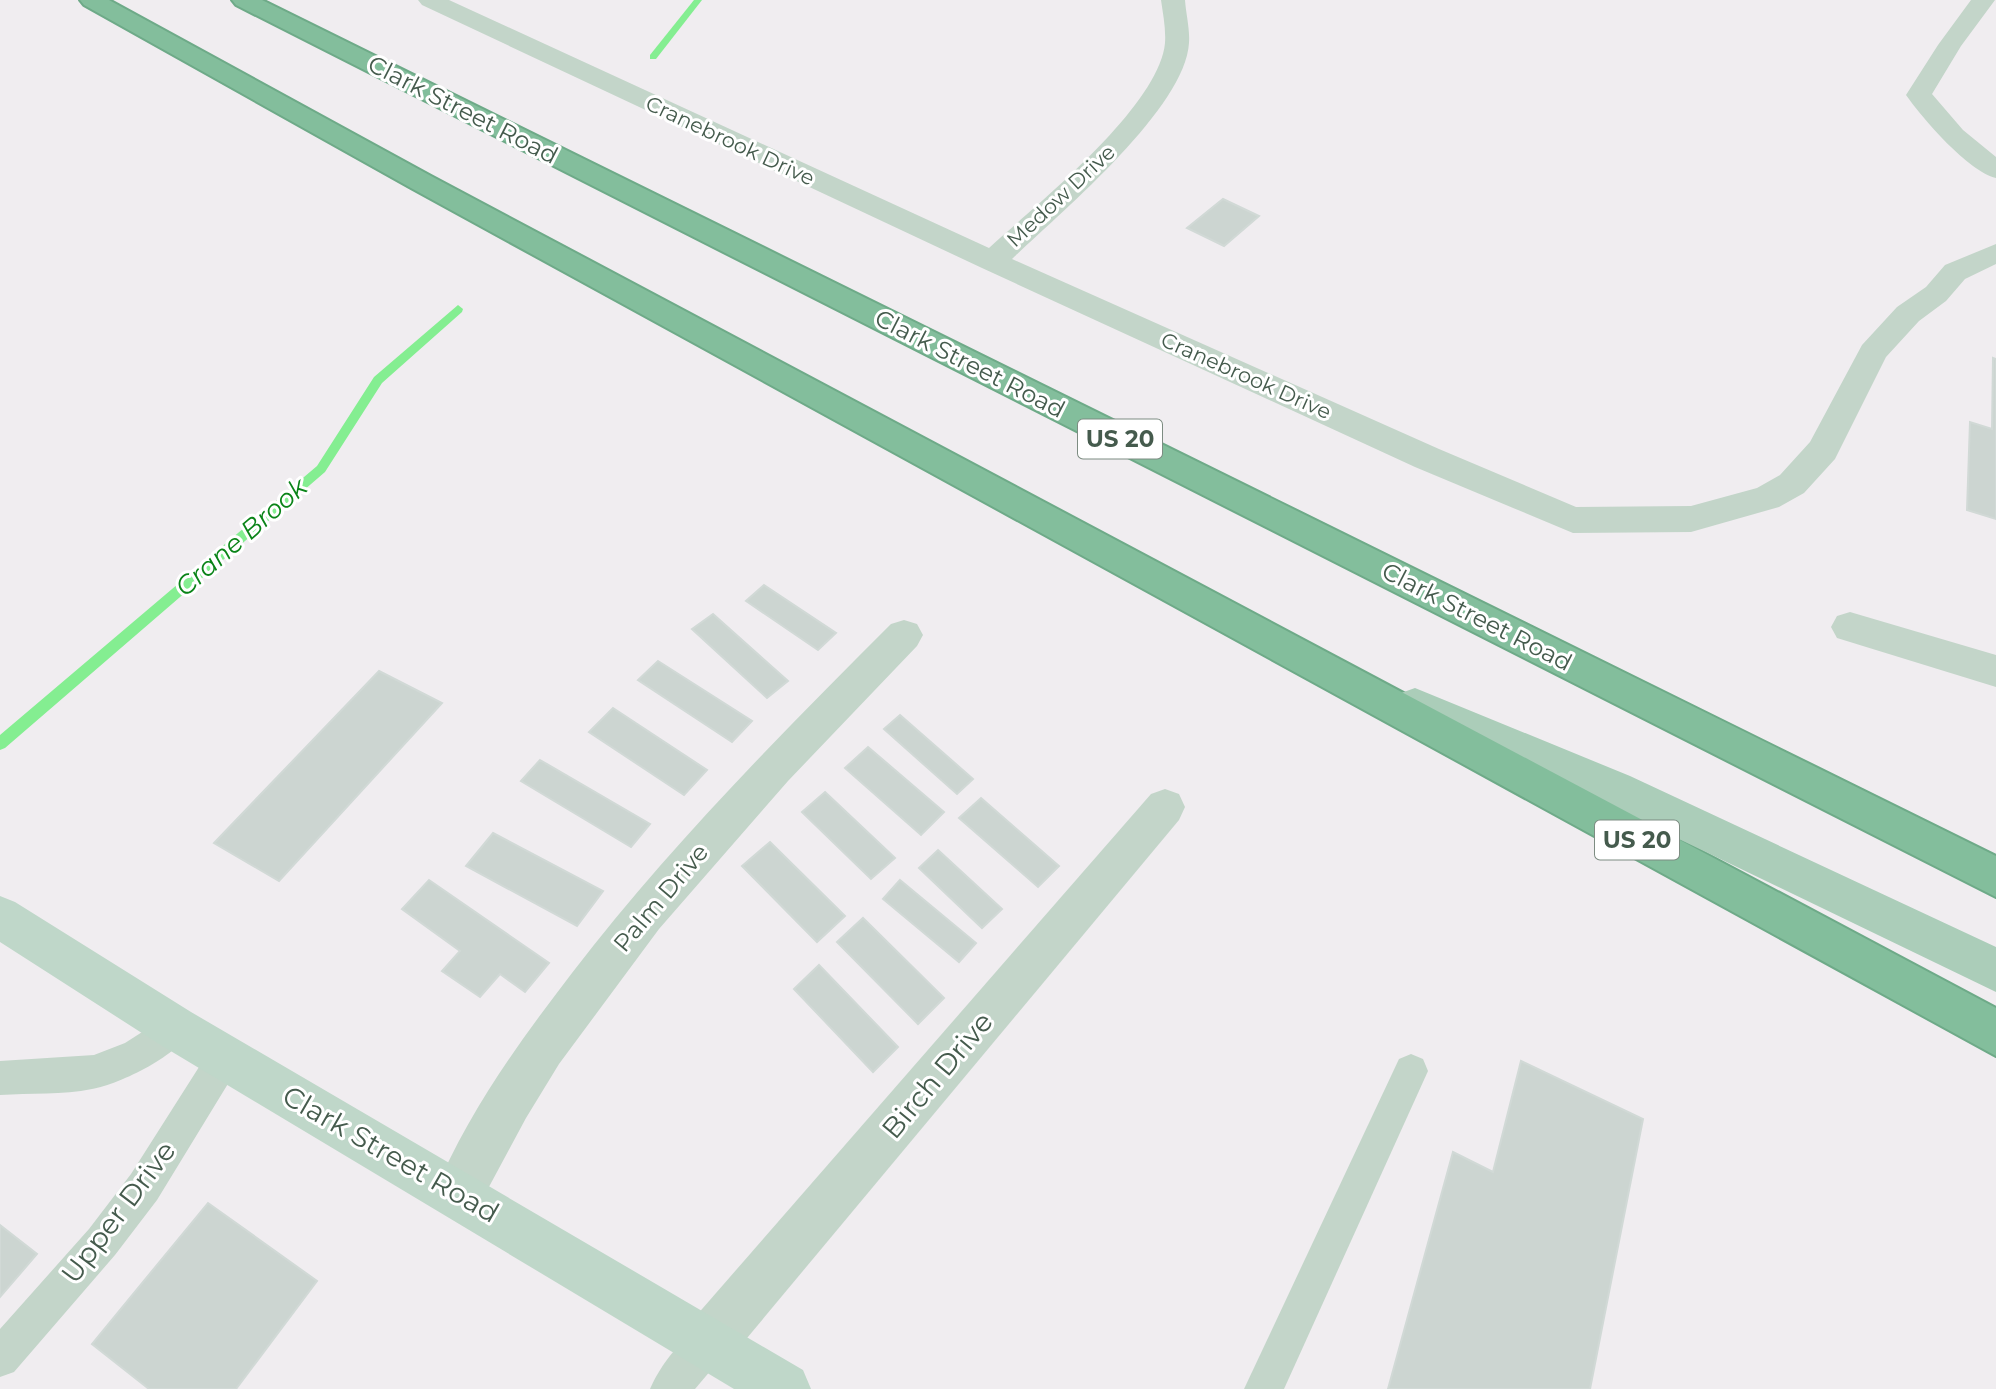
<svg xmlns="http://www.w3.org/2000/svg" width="1996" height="1389" viewBox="0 0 1996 1389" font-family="Montserrat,sans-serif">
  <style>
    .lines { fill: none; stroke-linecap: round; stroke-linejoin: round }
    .stream { fill: #84ee91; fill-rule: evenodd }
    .building { fill: #ccd5d1; stroke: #d1d9d6; stroke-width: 2 }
    .highway-casing { stroke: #6eaa88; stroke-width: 4 }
    .lane { fill: #c3d5c9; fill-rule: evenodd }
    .street { fill: #c3d5c9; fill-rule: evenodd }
    .secondary { fill: #bfd7c9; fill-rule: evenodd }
    .primary { fill: #abcdb9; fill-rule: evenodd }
    .highway { fill: #83be9c; fill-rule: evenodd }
    .labels { text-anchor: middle; stroke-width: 6; stroke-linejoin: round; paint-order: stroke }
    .far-street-label { font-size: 21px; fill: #455b4d; stroke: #fff }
    .shield { fill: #fff; stroke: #7d8c82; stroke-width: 2 }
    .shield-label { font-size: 23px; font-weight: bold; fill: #455b4d }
    .street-label { font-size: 24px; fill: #455b4d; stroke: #fff }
    .water-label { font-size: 26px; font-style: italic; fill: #0a8418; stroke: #fff }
    .near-street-label { font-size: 28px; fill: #455b4d; stroke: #fff }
  </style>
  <rect width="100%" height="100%" fill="#f0edf0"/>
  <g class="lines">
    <g class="stream">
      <path d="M 694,0 L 702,0 L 656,59 L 650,59 L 650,55 Z"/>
      <path d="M 458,305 L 463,309 L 462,312 L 382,383 L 325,472 L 5,748 L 0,750 L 0,735 L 317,466 L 374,377 Z"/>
    </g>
  </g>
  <g class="building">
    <path d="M 1223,199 L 1259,216 L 1224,246 L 1187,228 Z"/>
    <path d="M 1993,358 L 1996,359 L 1996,519 L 1967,510 L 1970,422 L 1992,429 Z"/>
    <path d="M 764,585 L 836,633 L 818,650 L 746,601 Z"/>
    <path d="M 713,614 L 788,681 L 767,698 L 692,629 Z"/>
    <path d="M 658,661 L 752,721 L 732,742 L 638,680 Z"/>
    <path d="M 379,671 L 442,703 L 279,881 L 214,843 Z"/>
    <path d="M 613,708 L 707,770 L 684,795 L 589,732 Z"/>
    <path d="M 900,715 L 973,779 L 957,794 L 884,729 Z"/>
    <path d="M 868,747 L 944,812 L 921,835 L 845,768 Z"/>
    <path d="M 540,760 L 650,824 L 631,847 L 521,781 Z"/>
    <path d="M 825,792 L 895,858 L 871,879 L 802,812 Z"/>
    <path d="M 981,798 L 1059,866 L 1038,887 L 959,818 Z"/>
    <path d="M 493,833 L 603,891 L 577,926 L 466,866 Z"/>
    <path d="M 770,842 L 845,916 L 817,942 L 742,866 Z"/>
    <path d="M 938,850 L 1002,909 L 982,928 L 919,868 Z"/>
    <path d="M 429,880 L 549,963 L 525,992 L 500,974 L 480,997 L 442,971 L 460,951 L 402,909 Z"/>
    <path d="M 900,880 L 976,943 L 959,962 L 883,899 Z"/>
    <path d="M 863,918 L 944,998 L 918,1024 L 837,942 Z"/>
    <path d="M 819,965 L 898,1047 L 873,1072 L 794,989 Z"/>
    <path d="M 1521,1061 L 1643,1119 L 1590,1389 L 1388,1389 L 1453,1152 L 1493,1172 Z"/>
    <path d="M 208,1203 L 317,1281 L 236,1389 L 149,1389 L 92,1344 Z"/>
    <path d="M 0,1225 L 37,1254 L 0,1297 Z"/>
  </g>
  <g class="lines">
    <defs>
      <g id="highway">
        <path d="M 80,0 L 109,0 L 431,176 L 1996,1008 L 1996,1056 L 411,188 L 84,5 Z"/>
        <path d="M 232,0 L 262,0 L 1996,856 L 1996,897 L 236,5 Z"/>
      </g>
    </defs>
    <use href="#highway" class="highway-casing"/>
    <g class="lane">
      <path d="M 175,1011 L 187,1016 L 192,1028 C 181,1054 121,1084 92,1089 C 63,1095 30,1093 0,1095 L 0,1061 L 94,1055 L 125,1043 Z"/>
      <path d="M 225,1040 L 237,1045 L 242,1057 L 237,1069 L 157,1200 L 115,1255 L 14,1372 L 0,1377 L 0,1329 L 89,1229 L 131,1174 L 213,1045 Z"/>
      <path d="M 1411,1054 L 1423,1059 L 1428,1071 L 1284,1389 L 1244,1389 L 1399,1059 Z"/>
      <path d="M 708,1324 L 722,1329 L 727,1343 L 722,1357 L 695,1389 L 650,1389 C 660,1365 684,1334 708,1324 Z"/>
    </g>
    <g class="street">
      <path d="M 418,0 L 449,0 L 989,248 C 1036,205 1159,107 1165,43 C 1166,29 1163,14 1161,0 L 1185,0 C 1186,14 1190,29 1189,43 C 1185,109 1059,214 1012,259 L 1439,449 L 1576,507 L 1691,506 L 1757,488 L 1780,475 L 1810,442 L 1862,345 L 1897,307 L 1926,287 L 1945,265 L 1996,244 L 1996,264 L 1965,279 L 1946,301 L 1919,321 L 1886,357 L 1835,459 L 1804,493 L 1779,507 L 1691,532 L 1573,533 L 1415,467 L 982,268 L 422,5 Z"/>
      <path d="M 1971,0 L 1995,0 L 1961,46 L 1932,94 L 1963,130 L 1996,157 L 1996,178 C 1968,171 1923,119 1906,95 L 1938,45 Z"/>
      <path d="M 1850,612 L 1996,655 L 1996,687 L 1837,638 L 1831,627 L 1837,616 Z"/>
      <path d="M 904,620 L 917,624 L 923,635 L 917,646 L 788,781 L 659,929 L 559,1064 L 526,1118 L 476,1211 L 459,1219 L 442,1211 L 434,1194 C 467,1114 519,1042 572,973 C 668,848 779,736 891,624 Z"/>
      <path d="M 1165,789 L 1179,794 L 1185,807 L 1179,820 L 727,1362 L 708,1369 L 689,1362 L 682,1343 L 689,1324 L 1151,794 Z"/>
    </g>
    <path class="secondary" d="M 0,896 L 15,902 L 191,1012 L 803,1370 L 811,1389 L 734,1389 L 159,1044 L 0,942 Z"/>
    <path class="primary" d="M 1415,688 L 1630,776 L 1996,947 L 1996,992 L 1602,802 L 1401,717 L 1396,705 L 1401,693 Z"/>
    <use href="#highway" class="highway"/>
  </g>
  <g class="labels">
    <g class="far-street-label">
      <text transform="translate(730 141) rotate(25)" y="7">Cranebrook Drive</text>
      <text transform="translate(1061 196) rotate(-43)" y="7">Medow Drive</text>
      <text transform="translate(1246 376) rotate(24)" y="7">Cranebrook Drive</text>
    </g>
    <g class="shield">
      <rect x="1078" y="419.5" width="84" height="39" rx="5"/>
      <rect x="1595" y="820.5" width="84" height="39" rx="5"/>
    </g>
    <g class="shield-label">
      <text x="1120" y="447">US 20</text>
      <text x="1637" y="848">US 20</text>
    </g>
    <g class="street-label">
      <text transform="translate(463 110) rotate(27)" y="8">Clark Street Road</text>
      <text transform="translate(970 364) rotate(27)" y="8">Clark Street Road</text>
      <text transform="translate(1477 617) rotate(27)" y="8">Clark Street Road</text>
      <text transform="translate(661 898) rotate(-50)" y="8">Palm Drive</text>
    </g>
    <g class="water-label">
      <text transform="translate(241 537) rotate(-41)" y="9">Crane Brook</text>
    </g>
    <g class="near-street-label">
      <text transform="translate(937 1075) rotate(-50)" y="10">Birch Drive</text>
      <text transform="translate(391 1154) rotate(30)" y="10">Clark Street Road</text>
      <text transform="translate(118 1212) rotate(-53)" y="10">Upper Drive</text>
    </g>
  </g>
</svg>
